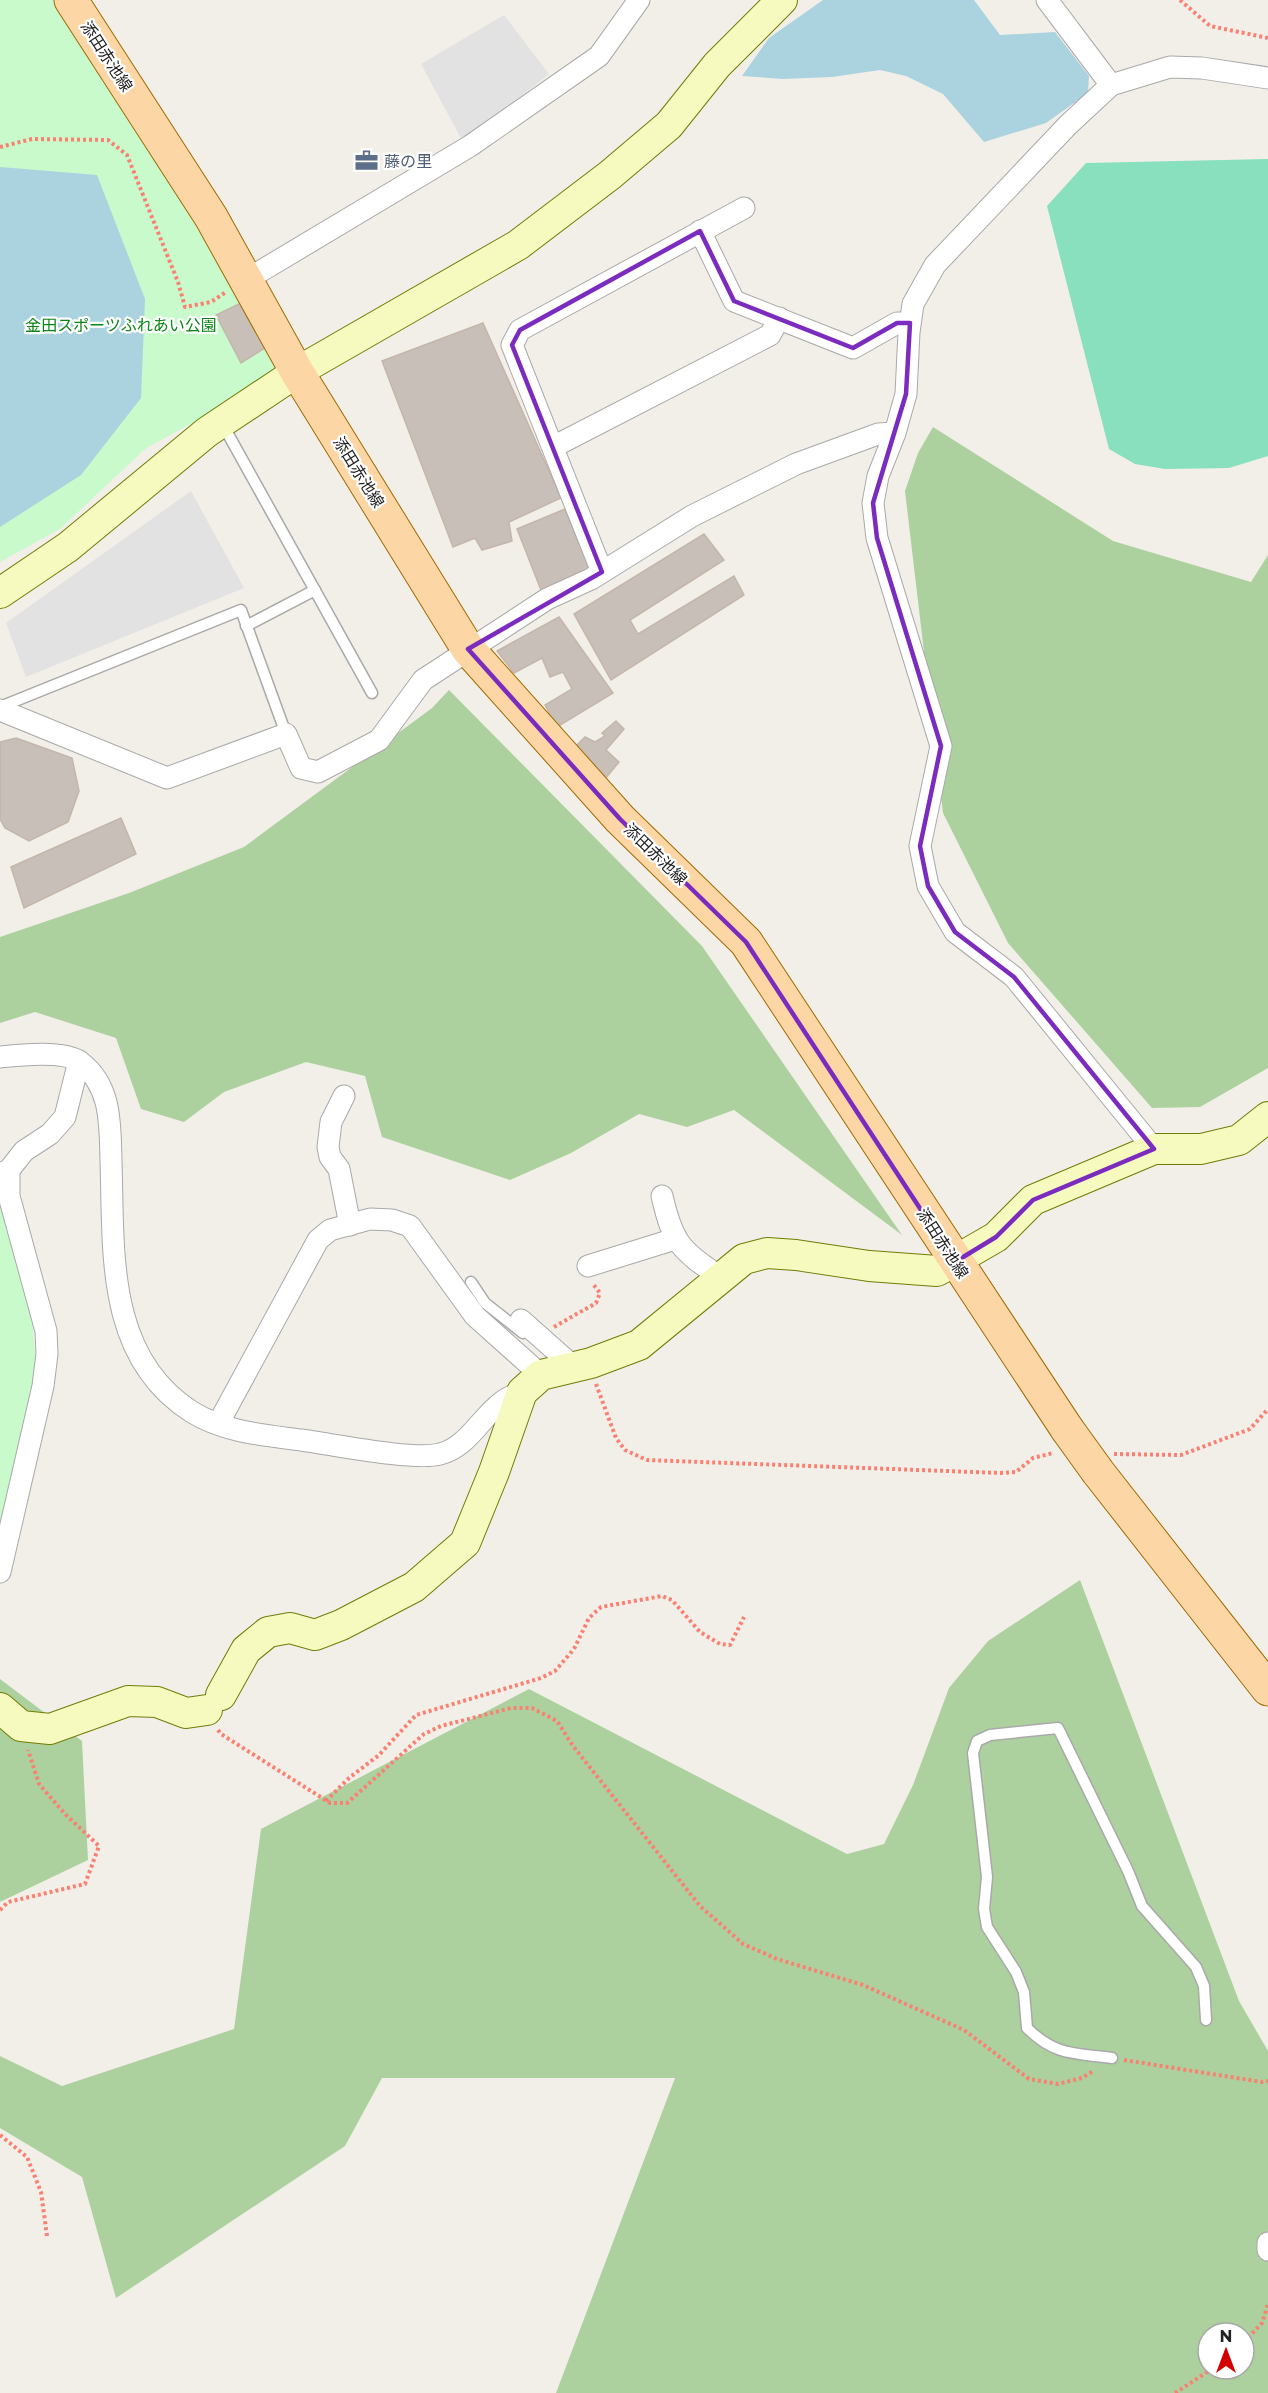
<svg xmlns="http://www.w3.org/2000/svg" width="1268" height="2393" viewBox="0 0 1268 2393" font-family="Montserrat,'Noto Sans JP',sans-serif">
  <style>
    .forest { fill: #add19e; fill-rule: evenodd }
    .park { fill: #c8facc }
    .pitch { fill: #88e0be }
    .parking { fill: #e2e2e2 }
    .water { fill: #aad3df }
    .building { fill: #c7bfb8; stroke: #c4b6ab; stroke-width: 1.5 }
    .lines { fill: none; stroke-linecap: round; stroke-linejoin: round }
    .lane-casing { stroke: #a9a9a9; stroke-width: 13 }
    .street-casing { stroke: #a9a9a9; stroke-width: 23 }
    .secondary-casing { stroke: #707d05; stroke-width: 32 }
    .primary-casing { stroke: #a06b00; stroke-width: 35 }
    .path { stroke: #fa8072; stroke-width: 4; stroke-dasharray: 3 3; stroke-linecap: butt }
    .lane { stroke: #fff; stroke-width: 10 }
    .street { stroke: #fff; stroke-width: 21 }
    .secondary { stroke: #f7fabf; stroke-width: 30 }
    .primary { stroke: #fcd6a4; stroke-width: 33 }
    .primary-bridge-casing { stroke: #a06b00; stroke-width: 35; stroke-linecap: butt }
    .primary-bridge { stroke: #fcd6a4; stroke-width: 33 }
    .marked { fill: none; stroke: #7b2cbf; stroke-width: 4.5; stroke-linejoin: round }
    .labels { text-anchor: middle; stroke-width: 4.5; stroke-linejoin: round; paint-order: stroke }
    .street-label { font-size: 16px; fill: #222; stroke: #fff }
    .service-label { font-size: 16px; fill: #4e5e75; stroke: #fff; text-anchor: start }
    .park-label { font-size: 16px; fill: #0c8416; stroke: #fff }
  </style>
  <rect width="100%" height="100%" fill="#f2efe9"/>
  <g class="forest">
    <path d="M 933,427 L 1113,541 L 1251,582 L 1268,555 L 1268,1068 L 1200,1107 L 1152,1108 L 1008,943 L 943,813 L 905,491 L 918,453 Z"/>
    <path d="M 449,690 L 702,946 L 902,1235 L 734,1110 L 687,1127 L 639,1114 L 571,1153 L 510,1180 L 382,1137 L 365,1076 L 306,1062 L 224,1092 L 184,1122 L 141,1109 L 116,1038 L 35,1012 L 0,1023 L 0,937 L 129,893 L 244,847 L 432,708 Z"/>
    <path d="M 1080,1580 L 1239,2001 L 1268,2051 L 1268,2393 L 556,2393 L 675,2078 L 382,2078 L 345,2146 L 116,2298 L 82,2177 L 0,2128 L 0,2056 L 62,2086 L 234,2029 L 261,1829 L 529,1689 L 847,1854 L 884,1844 L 913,1785 L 949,1688 L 988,1641 ZM 1208,2333 L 1244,2333 L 1244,2369 L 1208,2369 Z"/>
    <path d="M 0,1679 L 82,1741 L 88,1860 L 0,1902 Z"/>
  </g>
  <g class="park">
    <path d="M 0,0 L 57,0 L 141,122 L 282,373 L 145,449 L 60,529 L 0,562 Z"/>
    <path d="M 0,1193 L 31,1303 L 37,1379 L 0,1555 Z"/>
  </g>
  <path class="pitch" d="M 1268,159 L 1268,456 L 1229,468 L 1165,469 L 1135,464 L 1109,449 L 1047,206 L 1086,163 Z"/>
  <g class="parking">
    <path d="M 504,15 L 549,74 L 463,142 L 421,64 Z"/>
    <path d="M 191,491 L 244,588 L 26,677 L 6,623 Z"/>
  </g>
  <g class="water">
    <path d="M 823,0 L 974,0 L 1000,35 L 1055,32 L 1089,76 L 1088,93 L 1046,123 L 984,142 L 943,94 L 906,76 L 880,70 L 832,77 L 783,79 L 742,76 L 769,38 Z"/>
    <path d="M 0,167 L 97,175 L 145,299 L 141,398 L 81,475 L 0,527 Z"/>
  </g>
  <g class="building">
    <path d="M 241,303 L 268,346 L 241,363 L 216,315 Z"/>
    <path d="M 483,323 L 561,498 L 509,522 L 512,541 L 482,550 L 475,538 L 453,547 L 382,361 Z"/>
    <path d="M 565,509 L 590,569 L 541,590 L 517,529 Z"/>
    <path d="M 704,534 L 724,560 L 630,620 L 638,634 L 734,576 L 744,595 L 611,680 L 574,614 Z"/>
    <path d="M 559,617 L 613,693 L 557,727 L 545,705 L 572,689 L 563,672 L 550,677 L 542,658 L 514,673 L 497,651 Z"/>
    <path d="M 616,721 L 624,729 L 606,750 L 619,762 L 605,779 L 573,749 L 585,737 L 595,742 L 605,736 L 602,733 Z"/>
    <path d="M 16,738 L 72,758 L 79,791 L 68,822 L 29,841 L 5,828 L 0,819 L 0,742 Z"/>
    <path d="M 121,818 L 136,854 L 24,908 L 11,867 Z"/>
  </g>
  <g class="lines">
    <defs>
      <g id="lane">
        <path d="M 223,425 L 372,693"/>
        <path d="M 246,626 L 315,590"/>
        <path d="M 0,707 L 241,610 L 286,734"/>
        <path d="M 471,1282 L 485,1303 L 523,1333"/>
        <path d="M 1112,2058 C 1075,2053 1055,2056 1027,2028 L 1024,1992 L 1016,1972 L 987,1927 L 984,1909 L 987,1877 L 973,1753 L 977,1741 L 990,1735 L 1058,1728 L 1128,1871 L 1142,1906 L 1196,1967 L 1204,1986 L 1206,2020"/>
      </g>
      <g id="street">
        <path d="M 1047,0 L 1111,85"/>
        <path d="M 700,231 L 734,301 L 853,348 L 897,323 L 910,323"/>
        <path d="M 246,280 L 470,146 L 599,56 L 639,0"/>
        <path d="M 553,447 L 770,335 L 779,318"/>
        <path d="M 602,572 L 512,345 L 520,330 L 744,208"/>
        <path d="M 0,710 L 167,778 L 286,734 L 301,768 L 318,772 L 379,740 L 423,680 L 547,599 L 591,579 L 692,516 L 796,464 L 878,434 L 895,433"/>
        <path d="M 0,1057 C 19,1055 64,1050 80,1062 C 112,1086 110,1125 111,1161 C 114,1251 105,1357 192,1412 C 224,1432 264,1435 301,1440 C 332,1444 414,1461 440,1454 C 467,1448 481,1417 502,1402 C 507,1397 516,1395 522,1392"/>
        <path d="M 344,1096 L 331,1122 L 328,1147 L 330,1157 L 339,1169 L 350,1225"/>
        <path d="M 1154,1149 L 1014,977 L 955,932 L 928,886 L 920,846 L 941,746 L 877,538 L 873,503 L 878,476 L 895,433 L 906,394 L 909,332 L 913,304 L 935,265 L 1068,125 L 1111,85 L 1170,67 L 1202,68 L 1268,78"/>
        <path d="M 0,1174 L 9,1170 L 24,1151 L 50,1134 L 65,1117 L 79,1061"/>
        <path d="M 662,1196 C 673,1244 681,1250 720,1277"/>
        <path d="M 588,1266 L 675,1239"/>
        <path d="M 521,1320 L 574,1367"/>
        <path d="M 218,1424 L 318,1240 L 330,1230 L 370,1219 L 392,1220 L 410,1226 L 475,1316 L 541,1375"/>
        <path d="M 0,1572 L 43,1386 L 47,1354 L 46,1331 L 9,1196 L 9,1170"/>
        <path d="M 1268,2243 L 1268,2250"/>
      </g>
      <g id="secondary">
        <path d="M 0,593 L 68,547 L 207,432 L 297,372 L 518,245 L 610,175 L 669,125 L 717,65 L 782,0"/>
        <path d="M 221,1695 L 246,1650 L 268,1632 L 290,1628 L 315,1635 L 341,1625 L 414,1587 L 465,1543 L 494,1472 L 522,1392 L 541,1375 L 591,1363 L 639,1345 L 744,1259 L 767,1253 L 796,1255 L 869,1266 L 937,1271 L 996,1237 L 1033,1200 L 1154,1149 L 1201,1149 L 1239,1140 L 1268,1117"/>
        <path d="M 0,1708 L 21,1726 L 50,1729 L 128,1701 L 157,1702 L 186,1713 L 207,1710"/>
      </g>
      <g id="primary">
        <path d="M 71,0 L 211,217 L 297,372 L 468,649 L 620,819 L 746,942 L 1067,1429"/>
        <path d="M 1098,1472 L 1268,1689"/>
      </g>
    </defs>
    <use href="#lane" class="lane-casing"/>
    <use href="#street" class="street-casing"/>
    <use href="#secondary" class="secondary-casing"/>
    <use href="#primary" class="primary-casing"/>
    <g class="path">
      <path d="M 1180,0 L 1210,26 L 1268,38"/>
      <path d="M 0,147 L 32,139 L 108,140 L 127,155 L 178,282 L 185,307 L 211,302 L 226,292"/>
      <path d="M 554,1327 L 596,1303 L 600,1293 L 593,1284"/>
      <path d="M 596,1384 L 616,1438 L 625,1450 L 647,1460 L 1001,1473 L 1016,1472 L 1033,1458 L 1053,1453"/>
      <path d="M 1114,1454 L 1181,1455 L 1250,1429 L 1268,1409"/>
      <path d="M 218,1730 L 221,1734 L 330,1803 L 347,1803 L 424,1734 L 441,1726 L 511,1708 L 532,1708 L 557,1721 L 573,1746 L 700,1906 L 743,1944 L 777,1959 L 863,1985 L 964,2030 L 1029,2079 L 1058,2084 L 1082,2078 L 1093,2071"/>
      <path d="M 326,1801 L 349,1778 L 379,1755 L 416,1715 L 541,1678 L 555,1671 L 574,1649 L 589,1618 L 601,1607 L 662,1596 L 672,1600 L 700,1632 L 720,1644 L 730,1645 L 744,1617"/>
      <path d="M 0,1910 L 8,1902 L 85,1884 L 99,1846 L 65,1814 L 39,1784 L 28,1750"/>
      <path d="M 1124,2060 L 1262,2082 L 1268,2081"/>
      <path d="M 0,2135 L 27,2157 L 41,2192 L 47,2236"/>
      <path d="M 1244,2342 L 1262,2323 L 1268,2304"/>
      <path d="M 1175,2393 L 1212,2369"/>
    </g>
    <use href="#lane" class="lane"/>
    <use href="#street" class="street"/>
    <use href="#secondary" class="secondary"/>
    <use href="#primary" class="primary"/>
    <defs>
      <path id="primary-bridge" d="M 1067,1429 L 1098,1472"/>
    </defs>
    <use href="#primary-bridge" class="primary-bridge-casing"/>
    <use href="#primary-bridge" class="primary-bridge"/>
  </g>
  <path class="marked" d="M 700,231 L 734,301 L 853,348 L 897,323 L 910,323 L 906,394 L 873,503 L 877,538 L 941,746 L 920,846 L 928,886 L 955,932 L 1014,977 L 1154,1149 L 1033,1200 L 996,1237 L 955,1262 L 746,942 L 620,819 L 468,649 L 602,572 L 512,345 L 520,330 Z"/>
  <defs>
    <symbol id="office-bare" viewBox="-9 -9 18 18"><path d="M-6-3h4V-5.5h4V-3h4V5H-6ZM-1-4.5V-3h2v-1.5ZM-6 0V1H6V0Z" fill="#5c6f8a" stroke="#fff" stroke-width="2.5" paint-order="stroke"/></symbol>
  </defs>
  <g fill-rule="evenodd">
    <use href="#office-bare" x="350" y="144" width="33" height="33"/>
  </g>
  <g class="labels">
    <g class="street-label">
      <text transform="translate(107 56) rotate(57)" y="6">添田赤池線</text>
      <text transform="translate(359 472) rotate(58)" y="6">添田赤池線</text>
      <text transform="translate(656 854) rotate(44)" y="6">添田赤池線</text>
      <text transform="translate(943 1243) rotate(57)" y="6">添田赤池線</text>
    </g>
    <g class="service-label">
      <text x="384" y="167">藤の里</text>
    </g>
    <g class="park-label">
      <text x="121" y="331">金田スポーツふれあい公園</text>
    </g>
  </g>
  <g transform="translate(1226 2351)"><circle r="28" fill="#ffffff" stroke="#a7a7a7" stroke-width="1.5"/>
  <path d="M0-4.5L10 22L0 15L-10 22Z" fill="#d40000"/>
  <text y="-9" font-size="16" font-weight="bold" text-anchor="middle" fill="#222222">N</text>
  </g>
</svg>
